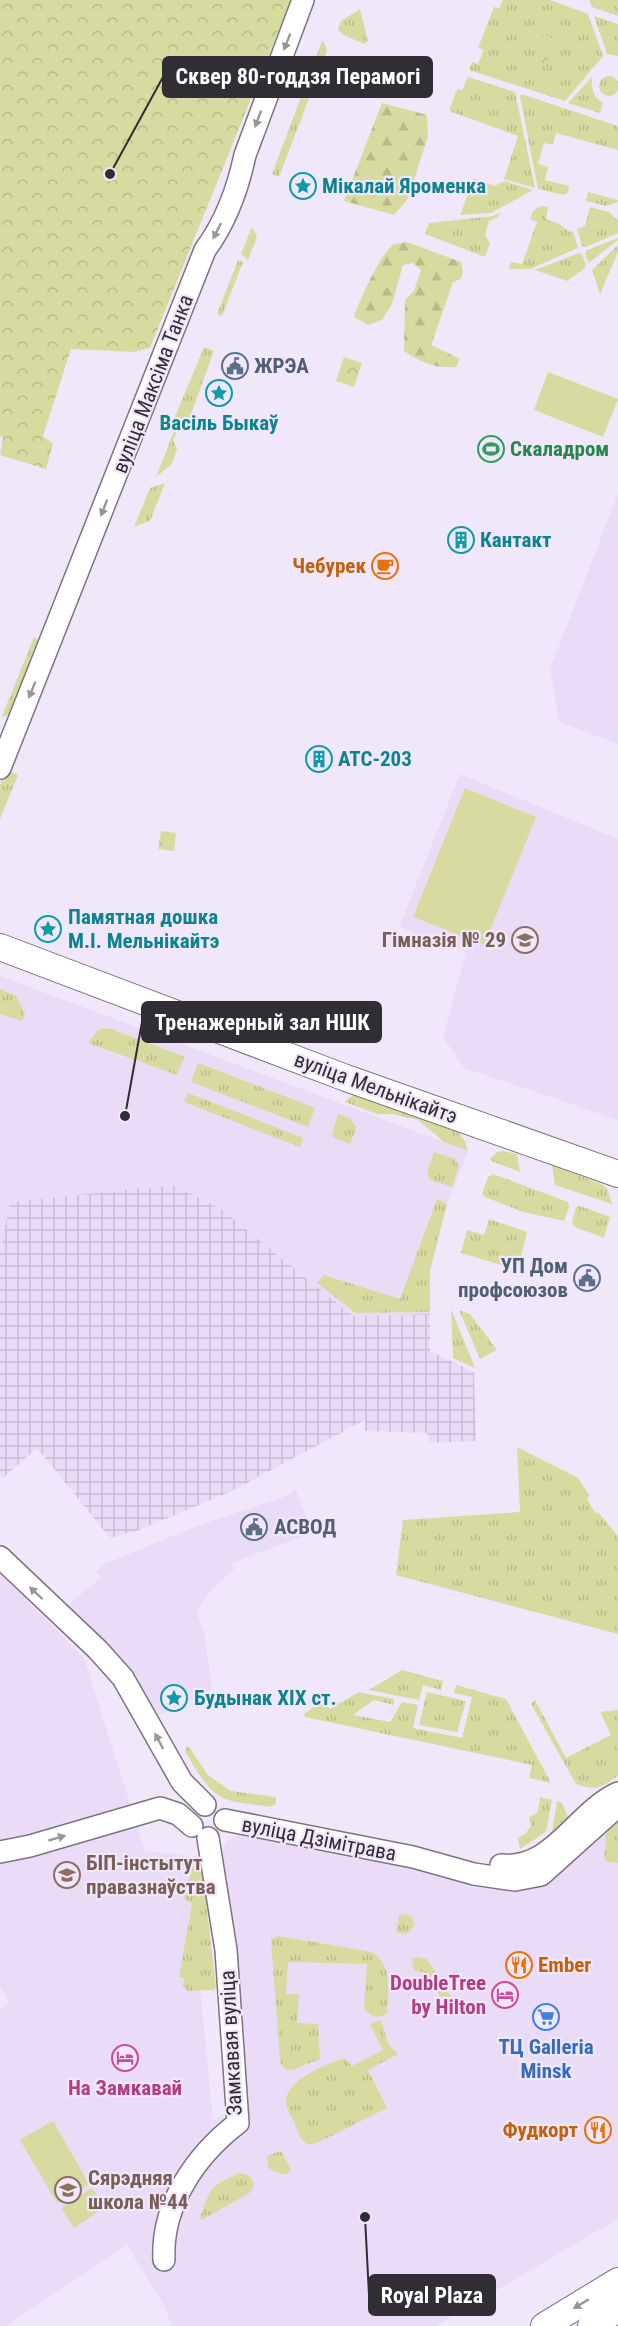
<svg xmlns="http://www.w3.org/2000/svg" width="618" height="2326" viewBox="0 0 618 2326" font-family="'Roboto Condensed',sans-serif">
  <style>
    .built { fill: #eadcf6 }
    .industrial { fill: url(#industrial-grid) }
    .grass { fill: url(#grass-tufts) }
    .forest { fill: url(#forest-firs) }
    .park { fill: url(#park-crowns) }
    .pitch { fill: #d7dba0 }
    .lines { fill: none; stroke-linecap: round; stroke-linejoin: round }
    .minor-casing { stroke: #7c7384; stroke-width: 24 }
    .major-casing { stroke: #7c7384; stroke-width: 28 }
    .minor { stroke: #fff; stroke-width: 21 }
    .major { stroke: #fff; stroke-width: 26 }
    .oneway { fill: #98969a }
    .labels { text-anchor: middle; stroke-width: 4.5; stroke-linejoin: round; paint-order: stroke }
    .culture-label { font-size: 21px; font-weight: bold; fill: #0d838f; stroke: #f1e7fa; text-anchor: start }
    .service-label { font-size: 21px; font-weight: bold; fill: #4e5e75; stroke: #f1e7fa; text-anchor: start }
    .street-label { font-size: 21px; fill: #312d35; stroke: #f1e7fa }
    .leisure-label { font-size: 21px; font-weight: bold; fill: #27864d; stroke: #f1e7fa; text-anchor: start }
    .food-label { font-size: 21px; font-weight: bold; fill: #c56008; stroke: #f1e7fa; text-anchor: end }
    .education-label { font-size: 21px; font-weight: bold; fill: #785e54; stroke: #f1e7fa; text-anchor: start }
    .hotel-label { font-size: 21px; font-weight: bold; fill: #b23c85; stroke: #f1e7fa; text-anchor: end }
    .shop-label { font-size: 21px; font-weight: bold; fill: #366cbe; stroke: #f1e7fa }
    .leader { fill: none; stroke: #312d35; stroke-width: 2 }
    .callout-dot { fill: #312d35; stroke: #f1e7fa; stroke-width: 2 }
    .callout { fill: #312d35; stroke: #312d35; stroke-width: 2 }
    .callout-label { font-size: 22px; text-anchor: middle; font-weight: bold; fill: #fff }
  </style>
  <defs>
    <pattern id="industrial-grid" width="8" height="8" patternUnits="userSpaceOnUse" patternTransform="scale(1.5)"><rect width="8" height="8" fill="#eadcf6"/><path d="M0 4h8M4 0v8" fill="none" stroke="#c9bdd4"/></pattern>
    <pattern id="grass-tufts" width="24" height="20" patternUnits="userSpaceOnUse" patternTransform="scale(1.5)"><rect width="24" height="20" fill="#d7dba0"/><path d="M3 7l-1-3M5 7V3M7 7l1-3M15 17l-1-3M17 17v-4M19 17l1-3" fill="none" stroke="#b9bc8a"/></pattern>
    <pattern id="forest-firs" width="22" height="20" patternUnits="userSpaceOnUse" patternTransform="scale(1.5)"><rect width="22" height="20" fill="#d7dba0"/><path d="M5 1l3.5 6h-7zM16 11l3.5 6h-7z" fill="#b9bc8a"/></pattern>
    <pattern id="park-crowns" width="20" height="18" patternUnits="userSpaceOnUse" patternTransform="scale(1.5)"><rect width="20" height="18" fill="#d7dba0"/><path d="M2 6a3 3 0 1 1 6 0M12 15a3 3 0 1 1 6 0" fill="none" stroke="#b9bc8a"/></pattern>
  </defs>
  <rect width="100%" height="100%" fill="#f1e7fa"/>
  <g class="built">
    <path d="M 618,494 L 618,744 L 559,722 L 550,669 Z"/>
    <path d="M 460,774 L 618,839 L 618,1120 L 464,1068 L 443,1037 L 466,952 L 399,927 Z"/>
    <path d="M 0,976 L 468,1151 L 447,1204 L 430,1271 L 430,1314 L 353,1316 L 221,1209 L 174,1185 L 10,1202 L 0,1252 Z"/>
    <path d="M 295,1488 L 312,1533 L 231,1563 L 234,1570 L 211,1590 L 196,1612 L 204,1631 L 212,1689 L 156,1717 L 66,1606 L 102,1577 L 96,1572 L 104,1564 L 197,1526 L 289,1495 Z"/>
    <path d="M 0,1573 L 84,1658 L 145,1851 L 187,1856 L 213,2120 L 242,2108 L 226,1878 L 222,1854 L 225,1844 L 229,1840 L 240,1833 L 433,1869 L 499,1887 L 618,1817 L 618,2219 L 435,2326 L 172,2326 L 164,2306 L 127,2245 L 6,2326 L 0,2326 L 0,2009 L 9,2003 L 0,1987 Z"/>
  </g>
  <path class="industrial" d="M 174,1185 L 221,1209 L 353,1316 L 430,1314 L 430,1351 L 474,1372 L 476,1441 L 430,1443 L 427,1433 L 365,1431 L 365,1420 L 230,1492 L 139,1530 L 110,1538 L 37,1448 L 3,1478 L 0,1474 L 0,1252 L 10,1202 Z"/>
  <g class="grass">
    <path d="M 503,0 L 550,0 L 588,14 L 603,56 L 565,101 L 469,70 L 472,62 L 478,64 L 484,50 L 478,48 L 494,7 L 499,8 Z"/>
    <path d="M 589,0 L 618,0 L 618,16 L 592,7 Z"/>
    <path d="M 360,9 L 368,41 L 364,44 L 342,34 L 338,30 L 341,21 Z"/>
    <path d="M 594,16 L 618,24 L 618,56 L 607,54 Z"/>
    <path d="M 322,41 L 324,42 L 327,51 L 279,177 L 272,174 Z"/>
    <circle cx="609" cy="86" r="10"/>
    <path d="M 468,77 L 515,92 L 535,188 L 504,179 L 518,136 L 449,111 L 457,89 L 462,90 Z"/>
    <path d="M 592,77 C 591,88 593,97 603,103 L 600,113 L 568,103 Z"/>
    <path d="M 521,94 L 618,126 L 618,150 L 556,133 L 553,145 L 544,143 L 538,164 L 548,167 L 545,180 L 569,186 L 568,193 L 564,195 L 538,189 L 520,97 Z"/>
    <path d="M 474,178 L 495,186 L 504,181 L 533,190 L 491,213 L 460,215 Z"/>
    <path d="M 588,192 L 618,200 L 618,202 L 606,206 L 586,201 Z"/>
    <path d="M 541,206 L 548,207 L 546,219 L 559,224 L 570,232 L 573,231 L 578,248 L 530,269 L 509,269 L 511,262 L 522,264 L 537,222 L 530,219 L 533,211 Z"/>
    <path d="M 590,207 L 609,212 L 618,221 L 618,233 L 586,247 L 582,246 L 577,229 L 585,226 Z"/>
    <path d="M 501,212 L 498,217 L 489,221 L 485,235 L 490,243 L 485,257 L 425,234 L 429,223 L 493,216 Z"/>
    <path d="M 252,227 L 257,237 L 248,260 L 241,254 Z"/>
    <path d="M 618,238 L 618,240 L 589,263 L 585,254 L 587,250 Z"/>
    <path d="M 618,245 L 618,252 L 600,294 L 592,270 Z"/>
    <path d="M 579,253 L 582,254 L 586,265 L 585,268 L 567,281 L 535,270 Z"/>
    <path d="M 238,260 L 243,262 L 222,316 L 217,314 Z"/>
    <path d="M 204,347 L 214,351 L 184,433 L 175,417 Z"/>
    <path d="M 175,429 L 177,432 L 173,440 L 177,449 L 172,464 L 156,477 Z"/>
    <path d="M 165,483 L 150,521 L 134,527 L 150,488 Z"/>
    <path d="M 34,637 L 38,640 L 38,644 L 12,712 L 4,717 L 2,716 Z"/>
    <path d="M 6,770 L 18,775 L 0,819 L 0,785 Z"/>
    <path d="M 0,989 L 16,996 L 25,1013 L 22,1021 L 0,1014 Z"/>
    <path d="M 104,1028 L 111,1029 L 183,1056 L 184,1058 L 177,1075 L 88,1043 L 97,1031 Z"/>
    <path d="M 198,1063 L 315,1108 L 308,1127 L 191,1082 Z"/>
    <path d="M 188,1093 L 303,1138 L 300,1147 L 184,1102 Z"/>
    <path d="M 359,1095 L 458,1132 L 465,1141 L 468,1151 L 444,1142 L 418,1120 L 393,1114 L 377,1114 L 345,1102 L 352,1096 Z"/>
    <path d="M 338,1114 L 351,1119 L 356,1128 L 350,1144 L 334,1138 L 332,1135 Z"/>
    <path d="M 504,1151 L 517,1154 L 520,1172 L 489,1160 L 497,1152 Z"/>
    <path d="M 434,1152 L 455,1159 L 459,1166 L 452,1187 L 430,1180 L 427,1173 Z"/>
    <path d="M 552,1165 L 603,1185 L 608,1190 L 612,1204 L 555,1185 Z"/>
    <path d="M 493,1174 L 568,1202 L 569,1207 L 564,1221 L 523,1212 L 485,1197 L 482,1194 L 488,1177 Z"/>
    <path d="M 437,1199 L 447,1204 L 430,1271 L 430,1312 L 356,1313 L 317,1283 L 324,1275 L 400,1299 Z"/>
    <path d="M 580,1206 L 610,1217 L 604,1238 L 575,1227 L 572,1222 L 576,1207 Z"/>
    <path d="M 489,1219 L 527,1232 L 518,1270 L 461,1253 L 467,1230 L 484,1235 Z"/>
    <path d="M 451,1309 L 475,1368 L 453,1358 Z"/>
    <path d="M 459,1310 L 470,1314 L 497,1350 L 480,1359 Z"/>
    <path d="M 517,1447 L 578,1478 L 590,1496 L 587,1498 L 595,1513 L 598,1512 L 618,1536 L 618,1634 L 396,1575 L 403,1520 L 520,1512 Z"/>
    <path d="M 402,1670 L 443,1681 L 441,1690 L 423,1685 L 419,1700 L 369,1690 Z"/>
    <path d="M 456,1685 L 506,1699 L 551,1783 L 529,1778 L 532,1765 L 305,1717 L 304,1714 L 323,1700 L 330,1709 L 359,1692 L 394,1699 L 394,1705 L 374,1700 L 353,1715 L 390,1722 L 402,1702 L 418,1705 L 413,1728 L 462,1738 L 472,1697 L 454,1693 Z"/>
    <path d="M 427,1692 L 466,1701 L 457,1732 L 419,1725 Z"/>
    <path d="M 535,1700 L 566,1758 L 611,1735 L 600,1712 L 618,1710 L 618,1776 C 600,1788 597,1791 576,1784 L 531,1704 Z"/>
    <path d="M 187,1747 L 189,1747 L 208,1775 L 231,1791 L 276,1797 L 276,1804 L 270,1807 C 256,1804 241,1804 228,1800 C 208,1794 195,1768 185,1751 Z"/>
    <path d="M 540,1797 L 552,1800 L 546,1832 L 520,1849 L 518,1838 L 525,1834 L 531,1826 L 529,1817 L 538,1812 Z"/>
    <path d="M 557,1801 L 562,1803 L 569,1819 L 552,1831 Z"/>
    <path d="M 613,1823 L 618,1823 L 618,1863 L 607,1862 L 604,1859 L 606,1834 Z"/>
    <path d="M 195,1856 L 201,1857 L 216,1987 L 214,1990 L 187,1991 L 183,1986 L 184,1978 L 179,1977 L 192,1904 L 184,1898 Z"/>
    <path d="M 405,1914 L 412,1917 L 414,1925 C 410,1934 405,1935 396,1932 L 399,1915 Z"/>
    <path d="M 279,1936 L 372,1952 C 393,1965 388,1992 387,2013 C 377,2020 371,2017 364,2008 L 367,1964 L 288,1962 L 286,1994 L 299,1994 L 297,2023 L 318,2024 L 320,2059 L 292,2070 L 285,2069 L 280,2062 L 271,1939 Z"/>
    <path d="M 416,1957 L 427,1959 L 459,2009 L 451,2015 L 426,1973 L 414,1970 L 412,1959 Z"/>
    <path d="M 381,2020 L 389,2045 L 398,2054 L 368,2070 L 387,2108 L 317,2143 L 309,2145 C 300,2140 298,2132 294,2122 C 291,2116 285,2107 286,2100 C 287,2080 329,2062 345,2058 L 352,2066 L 383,2050 L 370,2024 Z"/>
    <path d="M 281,2151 L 291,2170 L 286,2175 L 273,2171 L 268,2167 L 267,2156 Z"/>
    <path d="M 239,2173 C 247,2174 252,2177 254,2184 L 251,2192 L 202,2220 L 200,2218 C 211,2187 209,2187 239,2173 Z"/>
  </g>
  <g class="forest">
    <path d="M 382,103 L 427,115 L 428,137 L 407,200 L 394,215 L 344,201 Z"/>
    <path d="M 407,242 L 461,262 L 463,271 L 461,279 L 453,282 L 431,345 L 460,359 L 456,367 C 436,369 420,362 404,351 L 405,300 L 414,291 L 421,270 L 413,263 L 403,265 L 392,304 L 382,320 L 368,325 L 354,317 C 358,303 381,253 393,245 C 396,243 403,243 407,242 Z"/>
  </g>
  <g class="park">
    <path d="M 0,0 L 291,0 L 150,348 L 133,352 L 71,349 L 43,436 L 53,444 L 46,469 L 0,455 L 3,437 L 0,436 Z"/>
    <path d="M 544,35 L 557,40 L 546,65 L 534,60 Z"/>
    <path d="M 344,357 L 362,363 L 354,387 L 336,381 Z"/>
    <path d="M 161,831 L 176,833 L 174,851 L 158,849 Z"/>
  </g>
  <g class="pitch">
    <path d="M 548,372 L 618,399 L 603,437 L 534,410 Z"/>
    <path d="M 465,788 L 536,817 L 484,945 L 413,917 Z"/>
    <path d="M 53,2121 L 89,2184 L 57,2203 L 20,2140 Z"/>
    <path d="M 92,2188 L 105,2207 L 74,2228 L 61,2208 Z"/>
  </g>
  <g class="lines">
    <defs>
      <g id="minor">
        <path d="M 0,768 L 205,250 C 225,223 238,188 245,155 L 303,0"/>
        <path d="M 0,1557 L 98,1650 L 123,1678 L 182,1782 L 205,1805"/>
        <path d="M 225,1820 L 413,1857 L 474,1874 L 515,1880 L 541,1875 L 618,1806"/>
        <path d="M 0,1852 L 30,1846 L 160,1808 L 178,1814 L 192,1826"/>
        <path d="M 501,1865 C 552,1871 576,1812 618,1793"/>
        <path d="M 164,2260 C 161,2205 196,2155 238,2123 L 226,1950 L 208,1838"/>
      </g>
      <g id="major">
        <path d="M 0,947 L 346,1078 L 618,1174"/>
        <path d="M 544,2326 L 618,2281"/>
        <path d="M 591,2326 L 618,2309"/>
      </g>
    </defs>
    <use href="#minor" class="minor-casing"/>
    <use href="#major" class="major-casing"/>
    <use href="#minor" class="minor"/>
    <use href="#major" class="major"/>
  </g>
  <defs><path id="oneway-solid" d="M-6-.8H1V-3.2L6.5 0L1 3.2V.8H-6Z" transform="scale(1.5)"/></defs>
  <g class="oneway">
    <use href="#oneway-solid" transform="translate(287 42) rotate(111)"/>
    <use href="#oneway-solid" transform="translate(258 119) rotate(110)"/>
    <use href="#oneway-solid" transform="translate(217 231) rotate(117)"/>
    <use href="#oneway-solid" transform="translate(104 508) rotate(111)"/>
    <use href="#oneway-solid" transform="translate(32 690) rotate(112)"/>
    <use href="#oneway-solid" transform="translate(36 1593) rotate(-137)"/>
    <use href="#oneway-solid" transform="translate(159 1741) rotate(-118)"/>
    <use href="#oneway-solid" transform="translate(57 1838) rotate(-17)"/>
    <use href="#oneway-solid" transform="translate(581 2304) rotate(149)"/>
  </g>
  <defs>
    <symbol id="sight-ring" viewBox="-11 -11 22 22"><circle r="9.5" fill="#f1e7fa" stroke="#0f9aa8" stroke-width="1.5"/><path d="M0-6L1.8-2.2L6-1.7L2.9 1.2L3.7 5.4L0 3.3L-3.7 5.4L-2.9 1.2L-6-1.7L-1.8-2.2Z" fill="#0f9aa8"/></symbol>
    <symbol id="civic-ring" viewBox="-11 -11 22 22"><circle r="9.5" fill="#f1e7fa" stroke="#5c6f8a" stroke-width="1.5"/><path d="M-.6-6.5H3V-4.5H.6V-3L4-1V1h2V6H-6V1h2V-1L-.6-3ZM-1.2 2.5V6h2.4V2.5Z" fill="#5c6f8a"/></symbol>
    <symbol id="stadium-ring" viewBox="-11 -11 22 22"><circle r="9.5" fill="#f1e7fa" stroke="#2e9e5b" stroke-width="1.5"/><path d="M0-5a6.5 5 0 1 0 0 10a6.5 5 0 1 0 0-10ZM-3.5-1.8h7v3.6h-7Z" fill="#2e9e5b"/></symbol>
    <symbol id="building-ring" viewBox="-11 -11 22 22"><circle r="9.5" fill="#f1e7fa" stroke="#0f9aa8" stroke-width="1.5"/><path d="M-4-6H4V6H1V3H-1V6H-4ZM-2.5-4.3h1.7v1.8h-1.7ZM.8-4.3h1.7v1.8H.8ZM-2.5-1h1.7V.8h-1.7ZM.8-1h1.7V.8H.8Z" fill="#0f9aa8"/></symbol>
    <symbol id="cafe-ring" viewBox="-11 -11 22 22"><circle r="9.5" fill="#f1e7fa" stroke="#e8710a" stroke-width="1.5"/><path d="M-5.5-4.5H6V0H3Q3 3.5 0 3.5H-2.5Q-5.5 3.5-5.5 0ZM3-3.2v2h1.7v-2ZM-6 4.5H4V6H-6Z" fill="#e8710a"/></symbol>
    <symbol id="school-ring" viewBox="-11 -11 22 22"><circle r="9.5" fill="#f1e7fa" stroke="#8d6e63" stroke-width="1.5"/><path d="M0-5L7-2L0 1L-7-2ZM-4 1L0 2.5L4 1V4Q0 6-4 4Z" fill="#8d6e63"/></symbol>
    <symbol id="university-ring" viewBox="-11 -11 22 22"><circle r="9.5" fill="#f1e7fa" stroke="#8d6e63" stroke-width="1.5"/><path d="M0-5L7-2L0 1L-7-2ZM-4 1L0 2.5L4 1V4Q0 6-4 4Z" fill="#8d6e63"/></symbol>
    <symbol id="restaurant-ring" viewBox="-11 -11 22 22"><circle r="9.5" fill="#f1e7fa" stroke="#e8710a" stroke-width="1.5"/><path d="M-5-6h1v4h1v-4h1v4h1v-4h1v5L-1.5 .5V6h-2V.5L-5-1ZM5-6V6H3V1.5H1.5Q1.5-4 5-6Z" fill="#e8710a"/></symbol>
    <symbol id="hotel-ring" viewBox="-11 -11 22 22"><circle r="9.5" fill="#f1e7fa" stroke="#d1479c" stroke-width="1.5"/><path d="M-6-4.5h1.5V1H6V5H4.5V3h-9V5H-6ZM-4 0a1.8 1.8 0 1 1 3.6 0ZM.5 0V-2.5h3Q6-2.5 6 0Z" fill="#d1479c"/></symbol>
    <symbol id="supermarket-ring" viewBox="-11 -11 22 22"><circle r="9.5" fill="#f1e7fa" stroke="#3f7fe0" stroke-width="1.5"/><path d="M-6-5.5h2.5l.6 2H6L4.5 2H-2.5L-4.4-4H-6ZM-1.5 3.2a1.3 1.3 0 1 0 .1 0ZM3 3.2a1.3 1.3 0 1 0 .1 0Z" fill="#3f7fe0"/></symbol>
  </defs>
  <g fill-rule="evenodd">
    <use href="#sight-ring" x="288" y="171" width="30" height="30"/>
    <use href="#civic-ring" x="220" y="351" width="30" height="30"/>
    <use href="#sight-ring" x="204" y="378" width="30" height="30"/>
    <use href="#stadium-ring" x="476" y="434" width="30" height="30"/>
    <use href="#building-ring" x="446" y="525" width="30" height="30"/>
    <use href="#cafe-ring" x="370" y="551" width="30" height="30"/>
    <use href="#building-ring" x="304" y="744" width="30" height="30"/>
    <use href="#sight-ring" x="33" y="914" width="30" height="30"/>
    <use href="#school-ring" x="510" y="925" width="30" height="30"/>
    <use href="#civic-ring" x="572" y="1263" width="30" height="30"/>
    <use href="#civic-ring" x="239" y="1512" width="30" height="30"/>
    <use href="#sight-ring" x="159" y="1683" width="30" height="30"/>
    <use href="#university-ring" x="52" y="1860" width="30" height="30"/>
    <use href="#restaurant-ring" x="504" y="1950" width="30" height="30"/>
    <use href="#hotel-ring" x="490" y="1980" width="30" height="30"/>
    <use href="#supermarket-ring" x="531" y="2002" width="30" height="30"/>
    <use href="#hotel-ring" x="110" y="2043" width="30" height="30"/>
    <use href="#restaurant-ring" x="583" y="2115" width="30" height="30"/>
    <use href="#school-ring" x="53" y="2175" width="30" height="30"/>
  </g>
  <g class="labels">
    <g class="culture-label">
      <text x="322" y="193">Мікалай Яроменка</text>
      <text x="219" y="430" text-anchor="middle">Васіль Быкаў</text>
      <text x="480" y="547">Кантакт</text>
      <text x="338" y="766">АТС-203</text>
      <text x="68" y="924">Памятная дошка<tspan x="68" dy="24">М.І. Мельнікайтэ</tspan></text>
      <text x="194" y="1705">Будынак XIX ст.</text>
    </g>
    <g class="service-label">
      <text x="254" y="373">ЖРЭА</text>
      <text x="568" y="1273" text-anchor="end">УП Дом<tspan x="568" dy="24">профсоюзов</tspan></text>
      <text x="274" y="1534">АСВОД</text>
    </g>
    <g class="street-label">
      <text transform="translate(153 384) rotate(-69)" y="7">вуліца Максіма Танка</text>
      <text transform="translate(376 1088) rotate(20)" y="7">вуліца Мельнікайтэ</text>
      <text transform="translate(319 1839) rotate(11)" y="7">вуліца Дзімітрава</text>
      <text transform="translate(231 2043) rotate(-93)" y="7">Замкавая вуліца</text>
    </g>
    <g class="leisure-label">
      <text x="510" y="456">Скаладром</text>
    </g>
    <g class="food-label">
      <text x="366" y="573">Чебурек</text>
      <text x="538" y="1972" text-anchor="start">Ember</text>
      <text x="578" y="2137">Фудкорт</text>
    </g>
    <g class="education-label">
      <text x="506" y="947" text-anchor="end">Гімназія № 29</text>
      <text x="86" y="1870">БІП-інстытут<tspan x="86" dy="24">правазнаўства</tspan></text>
      <text x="88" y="2185">Сярэдняя<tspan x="88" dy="24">школа №44</tspan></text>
    </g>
    <g class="hotel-label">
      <text x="486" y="1990">DoubleTree<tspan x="486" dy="24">by Hilton</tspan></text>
      <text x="125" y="2095" text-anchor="middle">На Замкавай</text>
    </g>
    <g class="shop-label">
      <text x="546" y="2054">ТЦ Galleria<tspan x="546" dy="24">Minsk</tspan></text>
    </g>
  </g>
  <path class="leader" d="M110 174L163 77M125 1116L142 1022M365 2217L369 2295"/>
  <g class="callout-dot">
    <circle cx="110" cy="174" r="6"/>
    <circle cx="125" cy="1116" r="6"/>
    <circle cx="365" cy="2217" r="6"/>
  </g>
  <g class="callout">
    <rect x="163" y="57" width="269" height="40" rx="6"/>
    <rect x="142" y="1002" width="239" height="40" rx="6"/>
    <rect x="369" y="2275" width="126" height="40" rx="6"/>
  </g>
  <g class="callout-label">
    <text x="298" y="84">Сквер 80-годдзя Перамогі</text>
    <text x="262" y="1030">Тренажерный зал НШК</text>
    <text x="432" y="2303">Royal Plaza</text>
  </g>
</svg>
